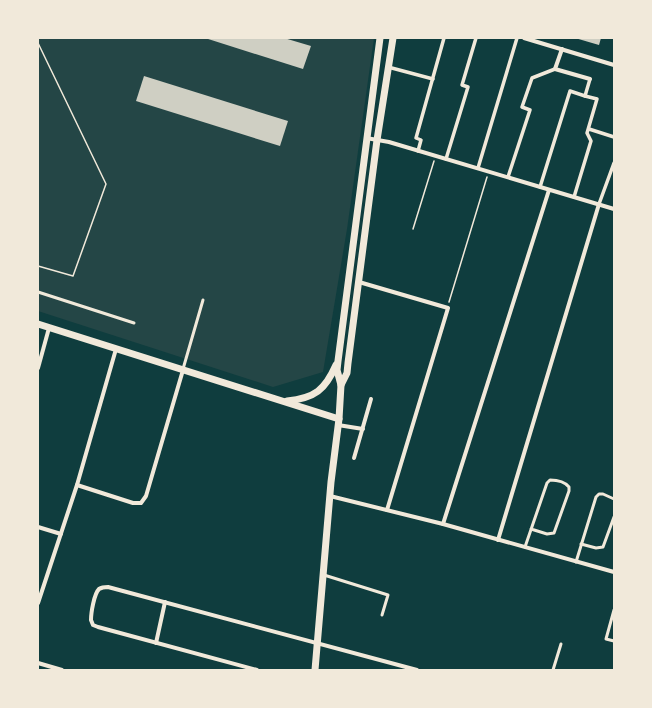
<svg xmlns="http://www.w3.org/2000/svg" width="652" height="708" viewBox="0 0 652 708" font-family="Georgia,serif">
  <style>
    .green { fill: #244646 }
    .building { fill: #cfcfc3 }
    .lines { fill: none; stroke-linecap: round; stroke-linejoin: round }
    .path { stroke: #f1e9da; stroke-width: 1.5 }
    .service { stroke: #f1e9da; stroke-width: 3 }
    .pedestrian { stroke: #f1e9da; stroke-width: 3.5 }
    .minor { stroke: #f1e9da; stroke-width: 4 }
    .tertiary { stroke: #f1e9da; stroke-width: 7 }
  </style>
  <rect width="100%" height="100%" fill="#0f3d3e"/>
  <path class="green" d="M 38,38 L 374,38 L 347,229 L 323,372 L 273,387 L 38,311 Z"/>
  <g class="building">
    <path d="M 205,38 L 284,38 L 311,46 L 303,69 Z"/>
    <path d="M 575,38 L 601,38 L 599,45 Z"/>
    <path d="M 144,76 L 288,121 L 280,146 L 136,101 Z"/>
  </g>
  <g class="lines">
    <g class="path">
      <path d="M 38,43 L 106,184 L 73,276 L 38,266"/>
      <path d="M 413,229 L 434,161"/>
      <path d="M 449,302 L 487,177"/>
    </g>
    <g class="service">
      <path d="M 38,292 L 134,323"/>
      <path d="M 183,369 L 203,300"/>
      <path d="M 581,544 L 596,548 L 603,547 L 614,517"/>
      <path d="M 525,547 L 547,483 L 550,480 C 557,480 565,482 569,487 L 569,491 L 554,533 L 547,534 L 531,529"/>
      <path d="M 576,562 L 596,497 L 599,494 L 603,494 L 614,499"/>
      <path d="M 324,575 L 388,595 L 382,615"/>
      <path d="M 614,610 L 606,639 L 614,641"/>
      <path d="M 553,670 L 561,644"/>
    </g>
    <g class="pedestrian">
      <path d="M 388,67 L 433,79"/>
      <path d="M 589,129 L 614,137"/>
      <path d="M 418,151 L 421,140 L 416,138 L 444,38"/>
      <path d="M 446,159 L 468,87 L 462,85 L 476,38"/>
      <path d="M 478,168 L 517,38"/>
      <path d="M 508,177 L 530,110 L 522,107 L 532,78 L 555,69"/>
      <path d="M 540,187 L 570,91 L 585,96 L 590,79"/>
      <path d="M 574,197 L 591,141 L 587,133 L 597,99 L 585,96"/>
      <path d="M 599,204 L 614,163"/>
    </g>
    <g class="minor">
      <path d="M 524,38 L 614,65"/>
      <path d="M 562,49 L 555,69 L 590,79"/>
      <path d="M 366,138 L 389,142 L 614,209"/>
      <path d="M 359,282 L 448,308 L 387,510"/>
      <path d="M 38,368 L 49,328"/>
      <path d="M 338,425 L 363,429"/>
      <path d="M 354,458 L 371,399"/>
      <path d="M 77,485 L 133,503 L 141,503 L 146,496 L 183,370"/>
      <path d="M 330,496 L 443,524 L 614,572"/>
      <path d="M 443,524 L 549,190"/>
      <path d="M 38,527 L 61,534"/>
      <path d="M 498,540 L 599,204"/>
      <path d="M 38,603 L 77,485 L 116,349"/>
      <path d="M 156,643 L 165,602"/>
      <path d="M 38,663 L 62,670"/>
      <path d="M 257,670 L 98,627 L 93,625 L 91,620 C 91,613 94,594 99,589 C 102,587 105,587 108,587 L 417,670"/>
    </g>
    <g class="tertiary">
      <path d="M 38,324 L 339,419"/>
      <path d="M 341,385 L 347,373 L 348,363 L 377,140 L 393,38"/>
      <path d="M 287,401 C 315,398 325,390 336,365"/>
      <path d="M 315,670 L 331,482 L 339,419 L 341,385 L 337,370 L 338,361 L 380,38"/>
    </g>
  </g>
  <rect width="652" height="708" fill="none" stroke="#f1e9da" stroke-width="78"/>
</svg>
